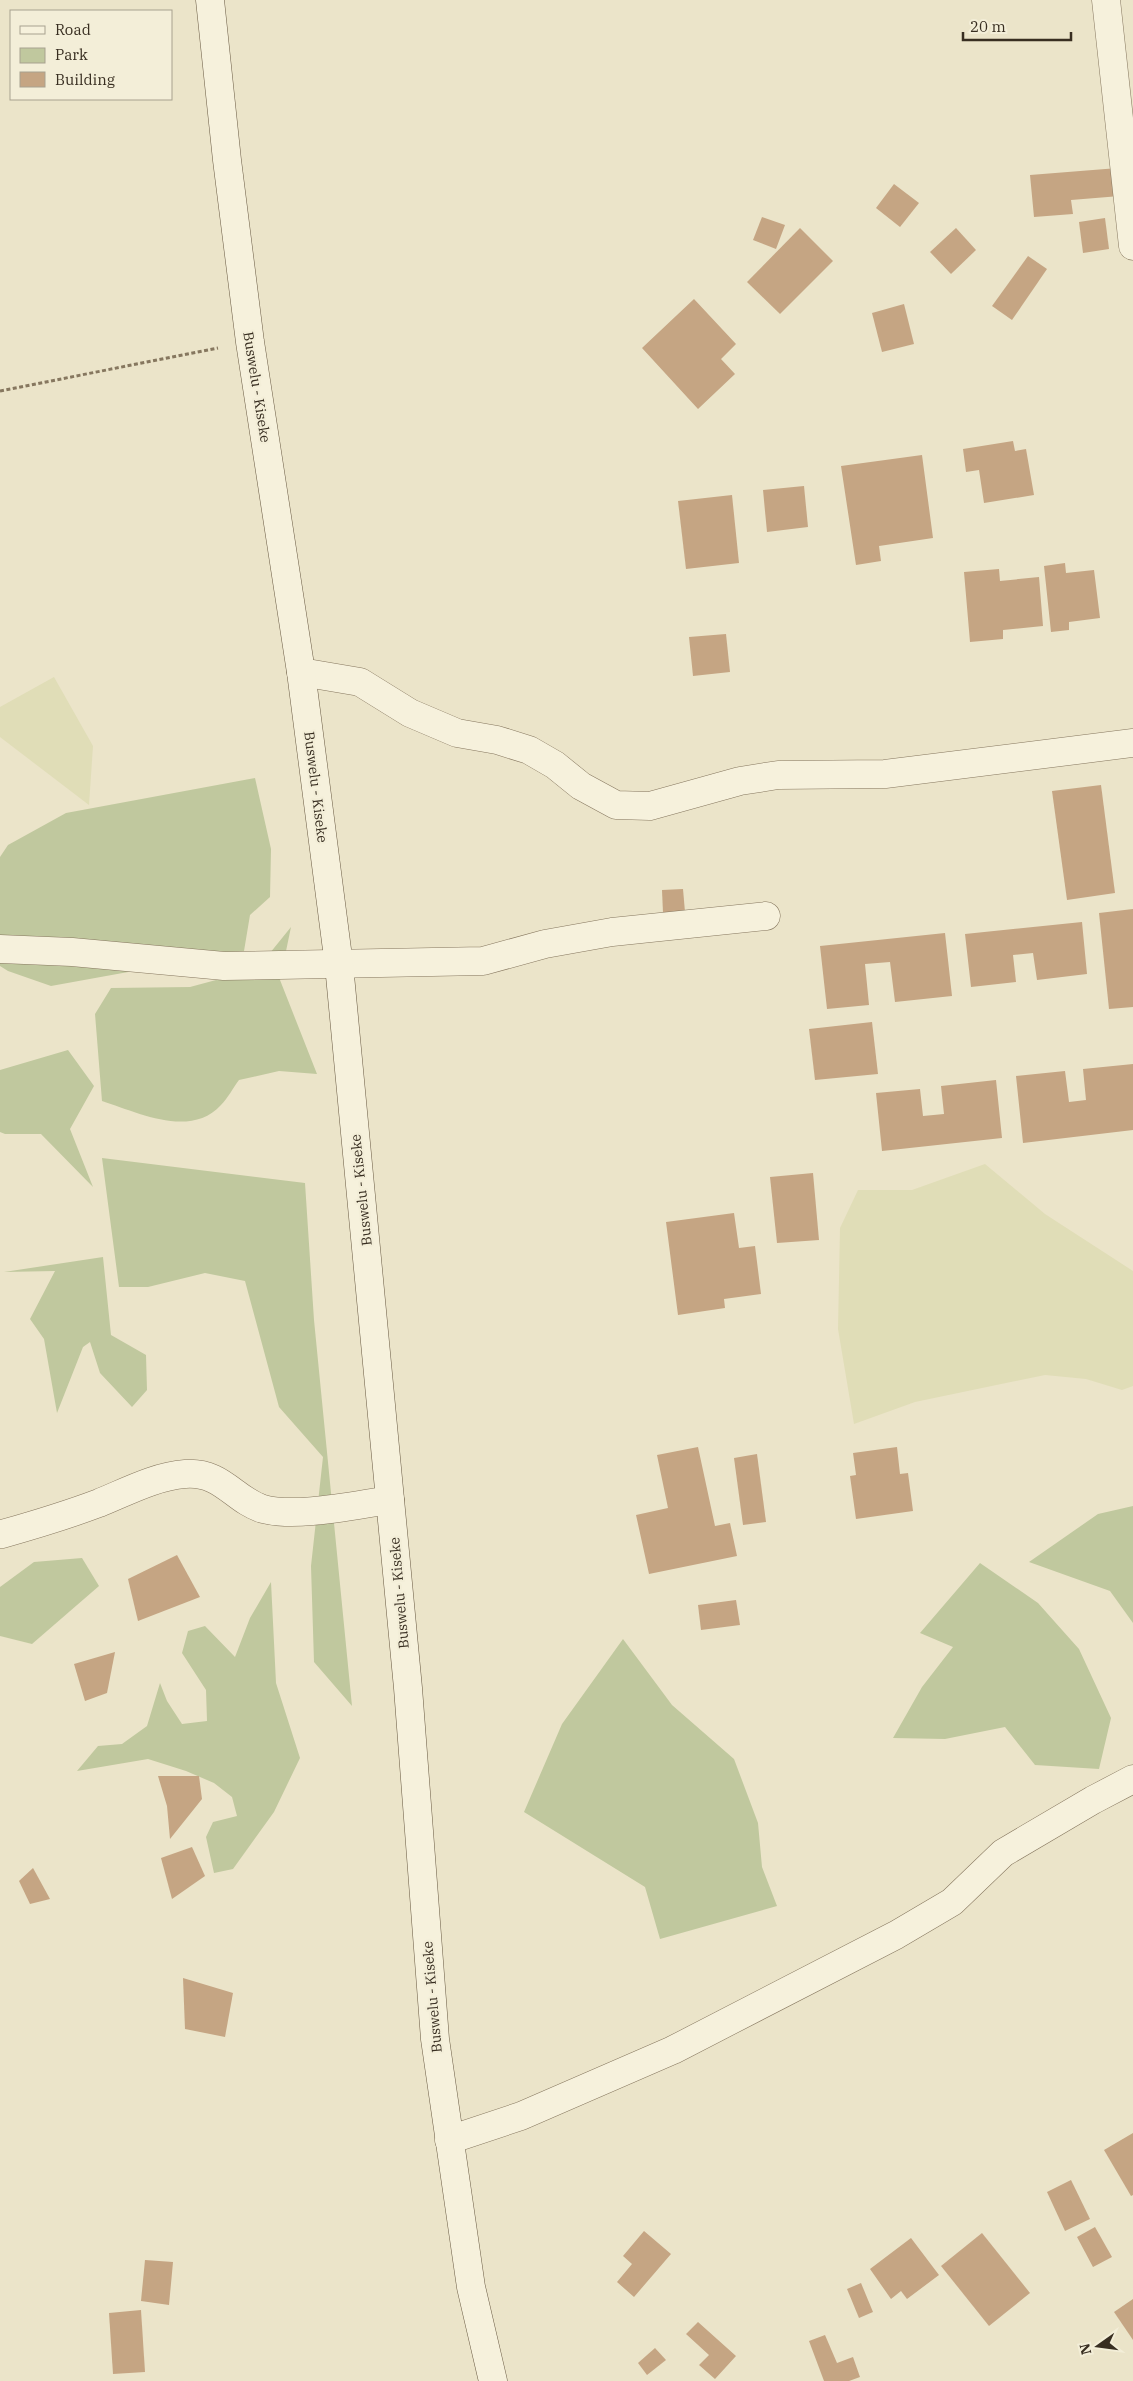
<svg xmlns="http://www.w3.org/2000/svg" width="1133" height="2381" viewBox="0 0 1133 2381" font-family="'IBM Plex Serif',serif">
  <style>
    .farmland { fill: #e0ddb7 }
    .green { fill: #c0c89e }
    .building { fill: #c5a583 }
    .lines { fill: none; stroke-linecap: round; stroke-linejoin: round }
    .street-casing { stroke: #86775f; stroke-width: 29 }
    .secondary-casing { stroke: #685942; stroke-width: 29 }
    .path { stroke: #86775f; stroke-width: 3; stroke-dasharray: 4 2.5; stroke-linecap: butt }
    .street { stroke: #f6f1dc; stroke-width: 28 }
    .secondary { stroke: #f6f1dc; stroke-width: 28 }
    .labels { text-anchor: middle; stroke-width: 4.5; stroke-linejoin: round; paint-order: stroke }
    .street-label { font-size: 14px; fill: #382e21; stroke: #f3eed8 }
  </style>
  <rect width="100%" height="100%" fill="#ebe4c9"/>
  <g class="farmland">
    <path d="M 54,677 L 93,746 L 89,805 L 0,737 L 0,707 Z"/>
    <path d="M 985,1164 L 1045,1214 L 1133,1271 L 1133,1386 L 1122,1390 L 1086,1379 L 1045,1375 L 915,1402 L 854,1424 L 838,1329 L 840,1228 L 858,1190 L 912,1190 Z"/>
  </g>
  <g class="green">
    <path d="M 255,778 L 271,849 L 270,897 L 250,915 L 244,951 L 51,986 L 8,971 L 0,966 L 0,857 L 8,845 L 66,813 Z"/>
    <path d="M 291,927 L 280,980 L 317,1074 L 279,1071 L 239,1080 C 233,1088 228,1098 221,1105 C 190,1139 137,1112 102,1101 L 95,1014 L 111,988 L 190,987 L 257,969 Z"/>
    <path d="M 68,1050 L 94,1086 L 70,1129 L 93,1187 L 41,1134 L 5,1134 L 0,1132 L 0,1070 Z"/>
    <path d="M 102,1158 L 305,1183 L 314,1320 L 352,1706 L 314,1662 L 311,1566 L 323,1457 L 279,1407 L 245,1281 L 205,1273 L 148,1287 L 119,1287 Z"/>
    <path d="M 103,1257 L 111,1335 L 146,1355 L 147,1390 L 132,1407 L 100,1373 L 90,1342 L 83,1347 L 57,1413 L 44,1339 L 30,1319 L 55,1271 L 4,1272 Z"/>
    <path d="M 1133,1506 L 1133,1623 L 1110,1591 L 1029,1562 L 1098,1514 Z"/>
    <path d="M 82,1558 L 99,1586 L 32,1644 L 0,1636 L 0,1587 L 34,1562 Z"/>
    <path d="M 980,1563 L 1038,1603 L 1079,1649 L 1111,1718 L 1099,1769 L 1035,1765 L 1005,1727 L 945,1739 L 893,1738 L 922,1687 L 953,1647 L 920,1633 Z"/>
    <path d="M 271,1582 L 276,1683 L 300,1758 L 274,1812 L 233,1869 L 214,1873 L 206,1837 L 213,1822 L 237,1816 L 232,1797 L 214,1783 L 186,1771 L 148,1759 L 77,1771 L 98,1746 L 122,1744 L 147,1726 L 160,1683 L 167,1701 L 182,1724 L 207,1721 L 206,1690 L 182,1653 L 188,1631 L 205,1626 L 235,1657 L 250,1618 Z"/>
    <path d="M 623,1639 L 672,1705 L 734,1759 L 758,1823 L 762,1867 L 777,1906 L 660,1939 L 645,1887 L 524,1812 L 562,1724 Z"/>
  </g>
  <g class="building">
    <path d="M 1118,168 L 1120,196 L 1071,200 L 1073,214 L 1034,217 L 1030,175 Z"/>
    <path d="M 894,184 L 919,203 L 900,227 L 876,208 Z"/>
    <path d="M 762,217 L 785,225 L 776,249 L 753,240 Z"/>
    <path d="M 1105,218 L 1109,249 L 1083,253 L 1079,222 Z"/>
    <path d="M 800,228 L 833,261 L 780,314 L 747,282 Z"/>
    <path d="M 956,228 L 976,250 L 951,274 L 930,252 Z"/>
    <path d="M 1028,256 L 1047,269 L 1012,320 L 992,306 Z"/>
    <path d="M 694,299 L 736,344 L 721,359 L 735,374 L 698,409 L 642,348 Z"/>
    <path d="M 904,304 L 914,344 L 882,352 L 872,313 Z"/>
    <path d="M 1013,441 L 1015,451 L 1026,449 L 1034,495 L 984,503 L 979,470 L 966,472 L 963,449 Z"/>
    <path d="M 922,455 L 933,538 L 879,546 L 881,561 L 856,565 L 841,466 Z"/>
    <path d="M 804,486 L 808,527 L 767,532 L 763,490 Z"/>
    <path d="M 732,495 L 739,563 L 686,569 L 678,501 Z"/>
    <path d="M 1065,563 L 1066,573 L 1094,570 L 1100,618 L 1069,622 L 1069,630 L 1051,632 L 1044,566 Z"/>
    <path d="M 999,569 L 1000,581 L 1039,577 L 1043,626 L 1003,630 L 1003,639 L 970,642 L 964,572 Z"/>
    <path d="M 726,634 L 730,672 L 693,676 L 689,637 Z"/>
    <path d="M 1101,785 L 1115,893 L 1067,900 L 1052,791 Z"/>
    <path d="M 683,889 L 685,912 L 663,913 L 662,890 Z"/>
    <path d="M 1133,909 L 1133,1007 L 1109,1009 L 1099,913 Z"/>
    <path d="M 1082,922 L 1087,974 L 1037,980 L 1033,953 L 1013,955 L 1016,982 L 971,987 L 965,934 Z"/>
    <path d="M 945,933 L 952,996 L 895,1002 L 890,962 L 865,964 L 869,1005 L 827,1009 L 820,946 Z"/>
    <path d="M 872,1022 L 878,1074 L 815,1080 L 809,1029 Z"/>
    <path d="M 1133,1064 L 1133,1130 L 1023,1143 L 1016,1076 L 1065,1071 L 1069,1102 L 1086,1100 L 1083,1069 Z"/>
    <path d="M 996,1080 L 1002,1138 L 882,1151 L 876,1093 L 920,1089 L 923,1116 L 944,1114 L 941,1086 Z"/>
    <path d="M 813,1173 L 819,1240 L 777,1243 L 770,1177 Z"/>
    <path d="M 734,1213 L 739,1248 L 755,1246 L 761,1294 L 724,1299 L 725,1308 L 678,1315 L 666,1222 Z"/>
    <path d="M 698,1447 L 715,1526 L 730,1523 L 737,1556 L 649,1574 L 636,1515 L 668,1508 L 657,1455 Z"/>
    <path d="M 897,1447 L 900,1474 L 908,1473 L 913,1511 L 856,1519 L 850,1476 L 856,1475 L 853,1453 Z"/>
    <path d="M 757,1454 L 766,1522 L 743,1525 L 734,1458 Z"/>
    <path d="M 177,1555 L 200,1597 L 138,1621 L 128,1579 Z"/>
    <path d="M 736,1600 L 740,1625 L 701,1630 L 698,1605 Z"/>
    <path d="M 115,1652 L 107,1693 L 85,1701 L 74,1664 Z"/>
    <path d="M 158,1776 L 199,1776 L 202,1799 L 170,1839 L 167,1806 Z"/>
    <path d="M 192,1847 L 205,1876 L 172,1899 L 161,1858 Z"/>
    <path d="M 33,1868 L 50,1899 L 30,1904 L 19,1881 Z"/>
    <path d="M 183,1978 L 233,1993 L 225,2037 L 185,2029 Z"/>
    <path d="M 1133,2133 L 1133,2195 L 1131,2196 L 1104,2150 Z"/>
    <path d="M 1071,2180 L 1090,2219 L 1065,2231 L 1047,2192 Z"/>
    <path d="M 1095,2227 L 1112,2257 L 1093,2267 L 1077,2237 Z"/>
    <path d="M 644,2231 L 671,2254 L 634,2297 L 617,2282 L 632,2264 L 623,2256 Z"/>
    <path d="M 982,2233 L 1030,2293 L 989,2326 L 941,2266 Z"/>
    <path d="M 911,2238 L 939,2275 L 907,2299 L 901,2291 L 891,2299 L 870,2269 Z"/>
    <path d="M 145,2260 L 173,2262 L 169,2305 L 141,2301 Z"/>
    <path d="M 861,2283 L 873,2312 L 859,2318 L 847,2289 Z"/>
    <path d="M 1133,2299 L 1133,2340 L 1114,2312 Z"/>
    <path d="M 141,2310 L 145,2372 L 113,2374 L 109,2313 Z"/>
    <path d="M 698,2322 L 736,2356 L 715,2379 L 699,2365 L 709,2355 L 686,2334 Z"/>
    <path d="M 825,2335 L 837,2363 L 853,2357 L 860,2377 L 849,2381 L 824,2381 L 809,2341 Z"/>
    <path d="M 655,2348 L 666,2360 L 647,2375 L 638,2363 Z"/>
  </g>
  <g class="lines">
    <defs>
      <g id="street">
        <path d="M 1106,0 L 1133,246"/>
        <path d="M 301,672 L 360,682 L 410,713 L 457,733 L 497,740 L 529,750 L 555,765 L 581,786 L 616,805 L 650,806 L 740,781 L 778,775 L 885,774 L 1133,743"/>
        <path d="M 0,949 L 72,952 L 224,966 L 483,961 L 545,944 L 612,932 L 766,916"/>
        <path d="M 2,1534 C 34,1525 67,1515 99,1503 C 126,1492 156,1476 185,1474 C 222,1471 234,1500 263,1509 C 297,1518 354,1505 390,1500"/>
        <path d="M 449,2140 L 521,2116 L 673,2050 L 896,1935 L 952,1902 L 1003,1853 L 1093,1800 L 1133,1779"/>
      </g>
      <path id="secondary" d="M 210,0 L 227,160 L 250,342 L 301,672 L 339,965 L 408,1688 L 435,2039 L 471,2287 L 493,2381"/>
    </defs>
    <use href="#street" class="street-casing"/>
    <use href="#secondary" class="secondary-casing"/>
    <path class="path" d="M 0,391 L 218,348"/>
    <use href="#street" class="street"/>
    <use href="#secondary" class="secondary"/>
  </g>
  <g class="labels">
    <g class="street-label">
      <text transform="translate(257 387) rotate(81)" y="5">Buswelu - Kiseke</text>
      <text transform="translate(316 787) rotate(83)" y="5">Buswelu - Kiseke</text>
      <text transform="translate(361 1190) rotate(-96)" y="5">Buswelu - Kiseke</text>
      <text transform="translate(399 1593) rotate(-95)" y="5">Buswelu - Kiseke</text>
      <text transform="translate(432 1997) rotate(-95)" y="5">Buswelu - Kiseke</text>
    </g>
  </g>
  <rect x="10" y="10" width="162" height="90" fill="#f3eed8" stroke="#a8a18f"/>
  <rect x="20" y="26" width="25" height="8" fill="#f6f1dc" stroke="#a8a18f"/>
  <text x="55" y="35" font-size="15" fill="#382e21">Road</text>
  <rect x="20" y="48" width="25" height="15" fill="#c0c89e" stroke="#a8a18f"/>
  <text x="55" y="60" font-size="15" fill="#382e21">Park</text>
  <rect x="20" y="72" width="25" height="15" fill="#c5a583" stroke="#a8a18f"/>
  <text x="55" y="85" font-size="15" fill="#382e21">Building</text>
  <g transform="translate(1098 2346) rotate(256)" stroke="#f3eed8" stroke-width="4" paint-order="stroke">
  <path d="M0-4L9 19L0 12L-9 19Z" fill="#382e21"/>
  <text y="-8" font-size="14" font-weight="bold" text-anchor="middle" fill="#382e21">N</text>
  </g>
  <path d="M963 32v8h108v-8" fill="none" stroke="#382e21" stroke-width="2.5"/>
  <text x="970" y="32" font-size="15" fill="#382e21" stroke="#f3eed8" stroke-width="4" paint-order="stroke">20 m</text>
</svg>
